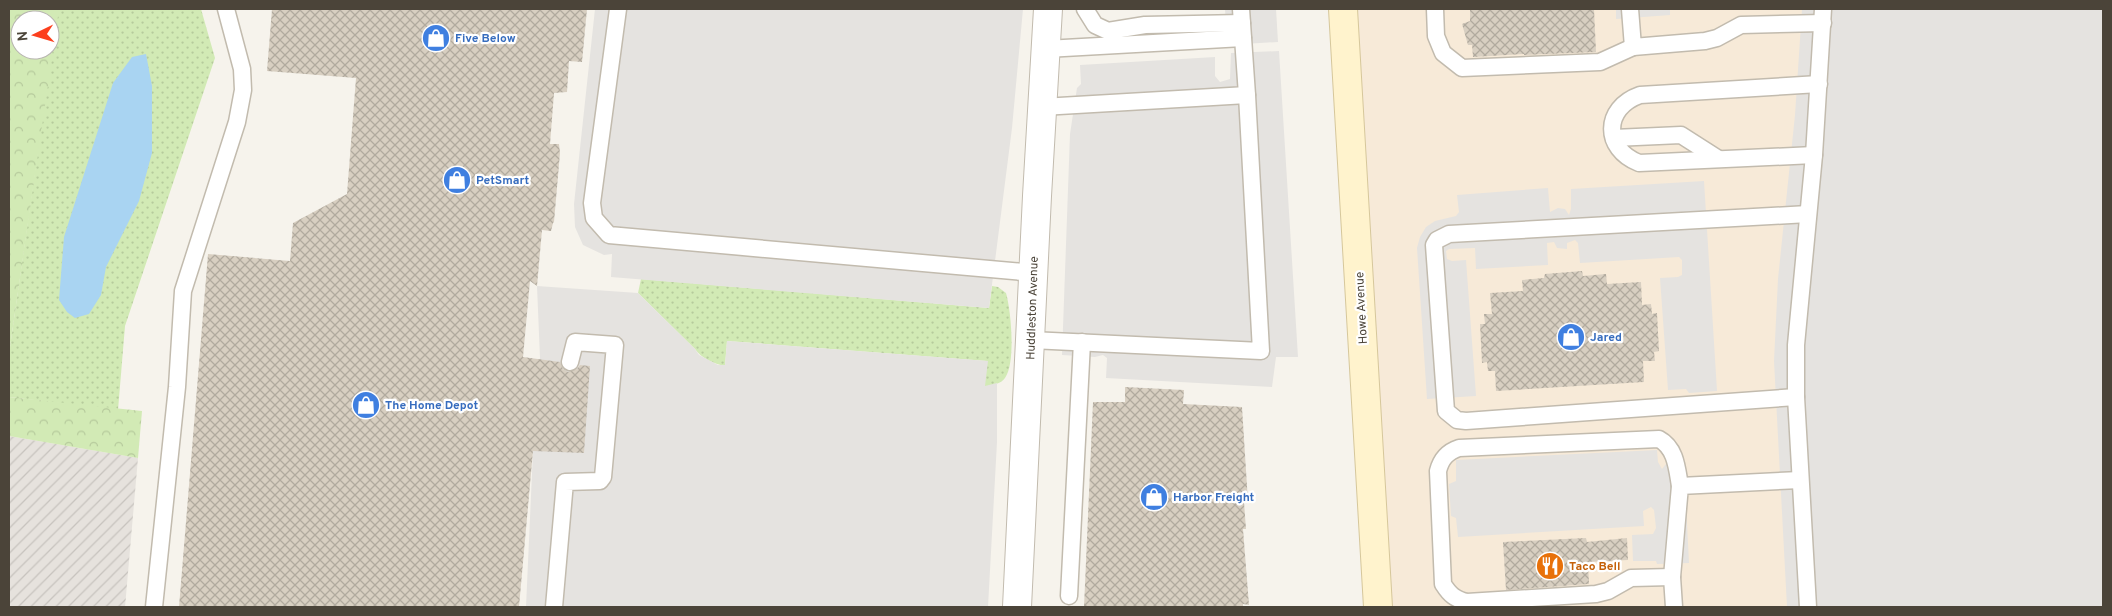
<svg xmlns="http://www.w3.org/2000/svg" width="2112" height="616" viewBox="0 0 2112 616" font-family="Overpass,sans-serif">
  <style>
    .commercial { fill: #f7ead8 }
    .industrial { fill: url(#industrial-furrows) }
    .grass { fill: url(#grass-dots) }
    .forest { fill: url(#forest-crowns); fill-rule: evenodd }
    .parking { fill: #e5e3e0 }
    .water { fill: #a9d4f2 }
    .building { fill: url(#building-cross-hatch) }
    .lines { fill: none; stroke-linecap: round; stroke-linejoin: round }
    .lane-casing { stroke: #c2bbae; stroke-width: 19 }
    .street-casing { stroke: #c2bbae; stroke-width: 30 }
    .secondary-casing { stroke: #d6c79b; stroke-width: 30 }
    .lane { stroke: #fff; stroke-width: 16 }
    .street { stroke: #fff; stroke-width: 28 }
    .secondary { stroke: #fff3cd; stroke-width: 28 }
    .labels { text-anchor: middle; stroke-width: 4.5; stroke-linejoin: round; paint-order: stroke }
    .shop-label { font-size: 12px; font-weight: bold; fill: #366cbe; stroke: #fff; text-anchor: start }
    .street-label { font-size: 12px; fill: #4b4439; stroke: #fff }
    .food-label { font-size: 12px; font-weight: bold; fill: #c56008; stroke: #fff; text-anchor: start }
  </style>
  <defs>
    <pattern id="industrial-furrows" width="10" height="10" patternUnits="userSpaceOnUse" patternTransform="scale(1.25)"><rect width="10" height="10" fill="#e6e2dd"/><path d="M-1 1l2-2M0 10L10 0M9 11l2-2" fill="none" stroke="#c7c3be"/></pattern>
    <pattern id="grass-dots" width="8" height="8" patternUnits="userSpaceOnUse" patternTransform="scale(1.25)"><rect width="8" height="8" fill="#d2eab5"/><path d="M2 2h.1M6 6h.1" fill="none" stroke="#b6ca9c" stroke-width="1.8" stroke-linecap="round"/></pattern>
    <pattern id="forest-crowns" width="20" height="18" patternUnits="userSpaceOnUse" patternTransform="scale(1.25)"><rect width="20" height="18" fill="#d2eab5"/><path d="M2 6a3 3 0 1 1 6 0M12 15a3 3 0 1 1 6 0" fill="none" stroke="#b6ca9c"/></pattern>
    <pattern id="building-cross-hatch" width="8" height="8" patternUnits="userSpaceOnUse" patternTransform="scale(1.25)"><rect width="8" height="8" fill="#d8cfc1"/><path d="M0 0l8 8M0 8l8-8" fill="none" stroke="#b1aa9e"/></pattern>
  </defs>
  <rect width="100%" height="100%" fill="#f6f3ec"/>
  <path class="commercial" d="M 1343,9 L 2103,9 L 2103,607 L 1378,607 Z"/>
  <path class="industrial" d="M 9,436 L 138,458 L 125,607 L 9,607 Z"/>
  <g class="grass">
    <path d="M 58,9 L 201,9 L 215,58 L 125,326 L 118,410 L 9,397 L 9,354 Z"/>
    <path d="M 641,279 L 989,308 L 992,286 L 998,287 L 1006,293 C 1011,310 1016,363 1005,378 C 1001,384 992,385 984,387 L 987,361 L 727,341 L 725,366 C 714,364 701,358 695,349 L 638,293 Z"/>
  </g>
  <g class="forest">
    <path d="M 9,9 L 59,9 L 9,354 ZM 20,20 L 50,20 L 50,50 L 20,50 Z"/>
    <path d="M 9,397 L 142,411 L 138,458 L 9,436 Z"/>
  </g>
  <g class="parking">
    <path d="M 595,9 L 1023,9 L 1012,128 L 989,308 L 611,277 L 612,254 L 604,255 L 583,245 L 575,227 L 574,204 Z"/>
    <path d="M 1225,9 L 1276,9 L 1278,42 L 1227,45 Z"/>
    <path d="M 1616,9 L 1670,9 L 1670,15 L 1616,19 Z"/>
    <path d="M 1802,9 L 2103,9 L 2103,607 L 1787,607 L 1774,361 L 1778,279 L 1795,115 Z"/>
    <path d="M 1279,51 L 1298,357 L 1276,357 L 1272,387 L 1106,378 L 1107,358 L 1103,355 L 1095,357 L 1062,355 L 1070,134 L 1077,88 L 1081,84 L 1080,65 L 1215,57 L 1215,76 L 1220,82 L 1230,79 L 1231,53 Z"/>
    <path d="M 1704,181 L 1717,391 L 1689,393 L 1686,389 L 1668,390 L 1660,278 L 1678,277 L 1682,275 L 1682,260 L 1679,257 L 1580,263 L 1578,243 L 1575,240 L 1567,243 L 1567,249 L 1557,248 L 1554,242 L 1547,243 L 1548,265 L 1476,269 L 1475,248 L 1449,249 L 1446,251 L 1447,259 L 1452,261 L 1466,260 L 1476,396 L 1427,399 L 1417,248 L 1420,237 L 1426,227 L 1435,221 L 1456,216 L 1459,212 L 1457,195 L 1548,188 L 1550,212 L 1558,208 L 1565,209 L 1569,215 L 1571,209 L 1571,189 Z"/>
    <path d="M 537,286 L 638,293 L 695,349 L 699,355 L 718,365 L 725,365 L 727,341 L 988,361 L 985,386 L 997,383 L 997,442 L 988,607 L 526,607 L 533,451 L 540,358 Z"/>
    <path d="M 1657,450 L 1658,462 L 1662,469 L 1666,464 L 1684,464 L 1689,563 L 1657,564 L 1656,561 L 1633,561 L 1632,535 L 1653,534 L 1656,528 L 1654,510 L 1651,507 L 1643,511 L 1644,526 L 1458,537 L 1456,518 L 1451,516 L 1449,484 L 1456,481 L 1456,460 Z"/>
  </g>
  <path class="water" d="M 146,54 L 152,86 L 152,153 L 139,201 L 106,267 L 101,295 L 89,314 L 75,318 L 67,312 L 59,300 L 64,237 L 113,83 L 132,57 Z"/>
  <g class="building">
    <path d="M 272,9 L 587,9 L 582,62 L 569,61 L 567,92 L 554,93 L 550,144 L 559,144 L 560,153 L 554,222 L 553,223 L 551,231 L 542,230 L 537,286 L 530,281 L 523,357 L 560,362 L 563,369 L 568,372 L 577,369 L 580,365 L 590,366 L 584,453 L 533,451 L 519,607 L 179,607 L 208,254 L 290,261 L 293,223 L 347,194 L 356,78 L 267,71 Z"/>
    <path d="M 1470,9 L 1594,9 L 1596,52 L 1524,55 L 1524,54 L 1473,57 L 1472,45 L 1468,45 L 1462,24 L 1470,21 Z"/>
    <path d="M 1582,271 L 1583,276 L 1606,274 L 1607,284 L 1641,282 L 1642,305 L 1651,304 L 1652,314 L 1657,313 L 1659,351 L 1654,352 L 1655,361 L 1643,361 L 1644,382 L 1496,391 L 1495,371 L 1488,371 L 1487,362 L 1482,363 L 1480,324 L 1485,324 L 1484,314 L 1492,314 L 1490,293 L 1523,291 L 1522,280 L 1544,278 L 1545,274 Z"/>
    <path d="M 1125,387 L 1184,390 L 1183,404 L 1242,407 L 1248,502 L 1244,502 L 1246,529 L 1243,529 L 1249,605 L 1243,604 L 1243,607 L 1084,607 L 1093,402 L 1125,402 Z"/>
    <path d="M 1586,538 L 1587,542 L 1627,538 L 1628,560 L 1588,562 L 1589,584 L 1506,590 L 1503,542 Z"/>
  </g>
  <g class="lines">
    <defs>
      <g id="lane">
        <path d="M 618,9 L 592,203 L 594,218 L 609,235 L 1034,273"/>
        <path d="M 1085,9 L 1095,25 L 1108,31 L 1145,25 L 1242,23"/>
        <path d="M 1435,9 L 1436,36 L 1443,53 L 1462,68 L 1600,62 L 1633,47"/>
        <path d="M 1630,9 L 1633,47 L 1705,41 L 1717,38 L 1741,25 L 1823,23"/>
        <path d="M 1046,49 L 1243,38"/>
        <path d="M 1042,107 L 1247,95 L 1241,9"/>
        <path d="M 1614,138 L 1681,135 L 1717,158"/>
        <path d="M 1814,155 L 1639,163 C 1603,149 1603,108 1640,95 L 1819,84"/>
        <path d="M 1031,340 L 1261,351 L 1247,95"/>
        <path d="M 1796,397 L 1466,421 L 1457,420 L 1446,411 L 1434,245 L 1437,240 L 1449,234 L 1808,214"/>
        <path d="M 1672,577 L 1631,578 L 1608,591 L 1596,594 L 1467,602 C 1455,599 1450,595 1443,584 L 1438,471 C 1441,459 1447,452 1459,448 L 1659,439 C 1676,448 1677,469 1680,486"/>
        <path d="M 1069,596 L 1082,342"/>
        <path d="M 154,607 L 177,387 L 183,291 L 237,122 L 243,90 L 242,69 L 226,9"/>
        <path d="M 554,607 L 565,482 L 600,481 L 603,477 L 615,345 L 575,342 L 570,362"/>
        <path d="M 1674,607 L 1672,577 L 1680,486 L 1800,480"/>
        <path d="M 1808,607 L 1796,397 L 1796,345 L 1814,155 L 1823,9"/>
      </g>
      <path id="street" d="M 1017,607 L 1037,196 L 1048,9"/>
      <path id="secondary" d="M 1343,9 L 1378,607"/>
    </defs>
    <use href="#lane" class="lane-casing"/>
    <use href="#street" class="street-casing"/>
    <use href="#secondary" class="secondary-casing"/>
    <use href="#lane" class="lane"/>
    <use href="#street" class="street"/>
    <use href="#secondary" class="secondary"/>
  </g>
  <defs>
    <symbol id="shop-disc" viewBox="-11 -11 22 22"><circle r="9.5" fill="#3f7fe0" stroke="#fff"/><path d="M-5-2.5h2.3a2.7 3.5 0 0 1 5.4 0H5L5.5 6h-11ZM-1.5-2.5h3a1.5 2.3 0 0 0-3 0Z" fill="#fff"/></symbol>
    <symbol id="restaurant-disc" viewBox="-11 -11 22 22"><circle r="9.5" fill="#e8710a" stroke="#fff"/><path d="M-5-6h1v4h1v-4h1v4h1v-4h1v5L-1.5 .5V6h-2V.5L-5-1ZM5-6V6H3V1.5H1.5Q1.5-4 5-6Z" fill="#fff"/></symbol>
  </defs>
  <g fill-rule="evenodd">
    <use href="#shop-disc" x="420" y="22" width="32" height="32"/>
    <use href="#shop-disc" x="441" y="164" width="32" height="32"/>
    <use href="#shop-disc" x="1555" y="321" width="32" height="32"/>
    <use href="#shop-disc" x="350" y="389" width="32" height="32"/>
    <use href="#shop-disc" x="1138" y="481" width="32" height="32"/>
    <use href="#restaurant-disc" x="1534" y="550" width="32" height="32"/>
  </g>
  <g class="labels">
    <g class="shop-label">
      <text x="455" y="42">Five Below</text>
      <text x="476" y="184">PetSmart</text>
      <text x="1590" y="341">Jared</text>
      <text x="385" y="409">The Home Depot</text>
      <text x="1173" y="501">Harbor Freight</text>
    </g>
    <g class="street-label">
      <text transform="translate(1032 308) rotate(-88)" y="4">Huddleston Avenue</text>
      <text transform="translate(1361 308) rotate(-93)" y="4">Howe Avenue</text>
    </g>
    <g class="food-label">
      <text x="1569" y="570">Taco Bell</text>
    </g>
  </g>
  <rect width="2112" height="616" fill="none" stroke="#4b4439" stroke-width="20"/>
  <g transform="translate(35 35) rotate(265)"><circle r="24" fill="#ffffff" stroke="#b7b4b0"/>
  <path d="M0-4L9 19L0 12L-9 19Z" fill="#fc3f1d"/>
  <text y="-8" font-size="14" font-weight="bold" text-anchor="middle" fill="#4b4439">N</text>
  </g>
</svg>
